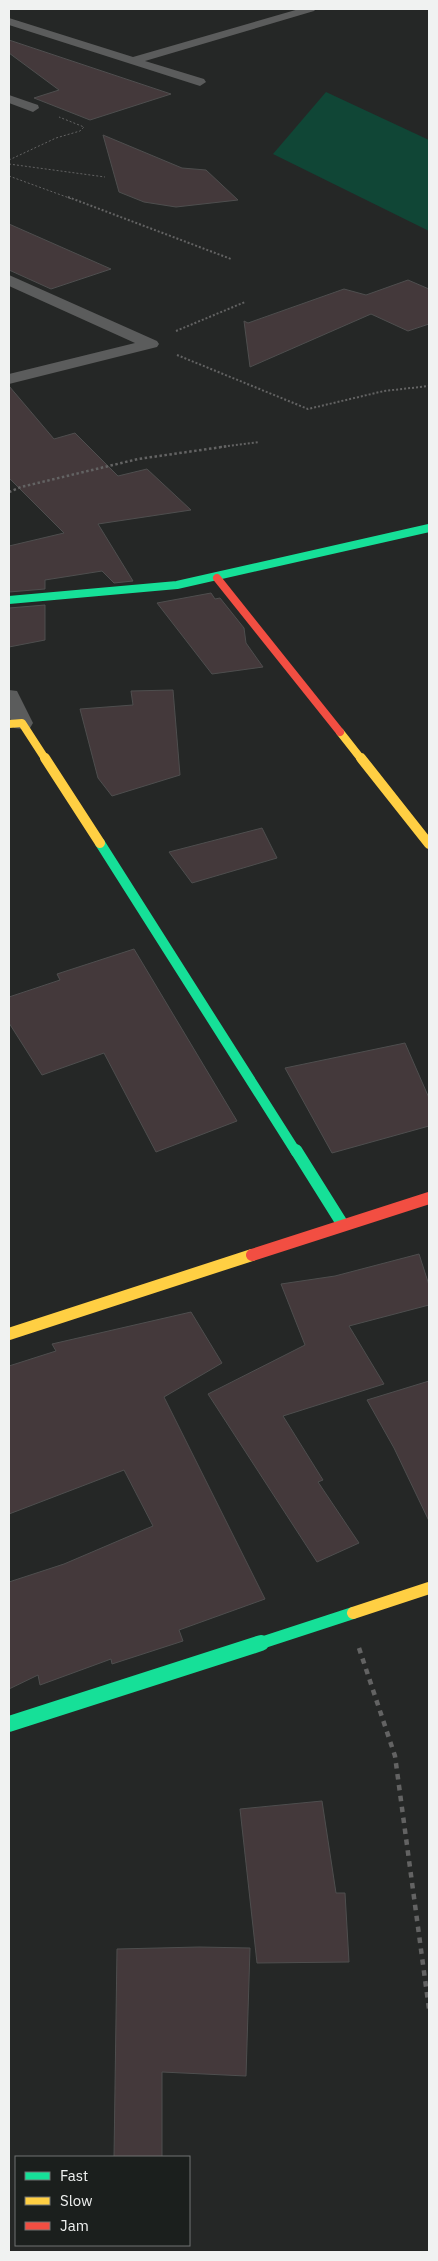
<svg xmlns="http://www.w3.org/2000/svg" width="438" height="2261" viewBox="0 0 438 2261" font-family="'IBM Plex Sans',sans-serif">
  <style>
    .green { fill: #104636 }
    .building { fill: #44393b; stroke: #4e4e4e }
    .lines { fill: none; stroke-linecap: round; stroke-linejoin: round }
    .path-far3 { stroke: #636363; stroke-width: 1; stroke-dasharray: 2 2; stroke-linecap: butt }
    .path-far2 { stroke: #636363; stroke-width: 2; stroke-dasharray: 2 2; stroke-linecap: butt }
    .path-far1 { stroke: #636363; stroke-width: 2.5; stroke-dasharray: 2.5 2.5; stroke-linecap: butt }
    .path { stroke: #636363; stroke-width: 4.5; stroke-dasharray: 5.5 5.5; stroke-linecap: butt }
    .street { fill: #5b5c5c; fill-rule: evenodd }
    .fast-far3 { stroke: #16e098; stroke-width: 8 }
    .fast-far2 { stroke: #16e098; stroke-width: 10 }
    .fast-far1 { stroke: #16e098; stroke-width: 12 }
    .fast { stroke: #16e098; stroke-width: 16 }
    .slow-far2 { stroke: #ffcf43; stroke-width: 8 }
    .slow-far1 { stroke: #ffcf43; stroke-width: 10 }
    .slow { stroke: #ffcf43; stroke-width: 12 }
    .jam-far1 { stroke: #f24e42; stroke-width: 8 }
    .jam { stroke: #f24e42; stroke-width: 12 }
  </style>
  <rect width="100%" height="100%" fill="#252726"/>
  <path class="green" d="M 326,92 L 429,140 L 429,231 L 273,154 Z"/>
  <g class="building">
    <path d="M 9,40 L 171,94 L 90,120 L 34,98 L 59,90 L 9,53 Z"/>
    <path d="M 103,135 L 182,168 L 206,170 L 238,200 L 176,207 L 144,202 L 119,192 Z"/>
    <path d="M 9,224 L 111,269 L 51,289 L 9,270 Z"/>
    <path d="M 408,280 L 429,289 L 429,324 L 408,331 L 371,314 L 250,367 L 244,321 L 248,323 L 344,289 L 366,295 Z"/>
    <path d="M 9,386 L 54,439 L 75,433 L 118,476 L 147,469 L 191,510 L 98,524 L 133,581 L 114,583 L 102,571 L 45,580 L 45,589 L 9,592 L 9,546 L 64,533 L 9,478 Z"/>
    <path d="M 211,593 L 215,599 L 220,598 L 244,628 L 246,643 L 263,667 L 212,674 L 157,603 Z"/>
    <path d="M 45,605 L 45,640 L 9,647 L 9,608 Z"/>
    <path d="M 173,690 L 180,775 L 112,796 L 98,778 L 80,709 L 133,705 L 131,691 Z"/>
    <path d="M 262,828 L 277,858 L 192,883 L 169,852 Z"/>
    <path d="M 134,949 L 237,1121 L 156,1152 L 104,1053 L 42,1075 L 9,1023 L 9,997 L 60,980 L 57,974 Z"/>
    <path d="M 405,1043 L 429,1098 L 429,1126 L 332,1153 L 285,1068 Z"/>
    <path d="M 419,1254 L 429,1285 L 429,1305 L 349,1326 L 384,1384 L 283,1416 L 323,1480 L 318,1482 L 359,1543 L 317,1562 L 208,1394 L 305,1345 L 281,1284 L 335,1276 Z"/>
    <path d="M 191,1312 L 222,1363 L 164,1397 L 265,1599 L 179,1630 L 183,1641 L 112,1664 L 111,1659 L 40,1685 L 38,1675 L 9,1689 L 9,1582 L 64,1564 L 153,1526 L 124,1470 L 9,1514 L 9,1366 L 56,1351 L 52,1344 Z"/>
    <path d="M 429,1381 L 429,1521 L 394,1448 L 367,1400 Z"/>
    <path d="M 322,1801 L 336,1893 L 345,1893 L 349,1962 L 257,1963 L 240,1809 Z"/>
    <path d="M 199,1947 L 250,1948 L 246,2076 L 162,2072 L 162,2157 L 114,2157 L 117,1949 Z"/>
  </g>
  <g class="lines">
    <g class="path-far3">
      <path d="M 9,160 L 56,138 L 80,131 L 84,127 L 59,117"/>
      <path d="M 9,164 L 105,177"/>
      <path d="M 9,176 L 72,199"/>
    </g>
    <g class="path-far2">
      <path d="M 68,197 L 231,259"/>
      <path d="M 176,331 L 245,302"/>
      <path d="M 177,355 L 308,409 L 384,391 L 429,386"/>
      <path d="M 220,447 L 259,442"/>
    </g>
    <path class="path-far1" d="M 9,492 L 21,487 L 138,459 L 229,446"/>
    <path class="path" d="M 359,1648 L 395,1756 L 429,2009"/>
    <g class="street">
      <path d="M 299,9 L 316,9 L 314,11 L 145,61 L 204,79 L 206,82 L 200,86 L 9,25 L 9,18 L 133,57 Z"/>
      <path d="M 9,95 L 38,105 L 39,108 L 33,112 L 9,103 Z"/>
      <path d="M 9,275 L 157,341 L 159,344 L 157,347 L 9,384 L 9,374 L 135,343 L 9,286 Z"/>
      <path d="M 9,690 L 17,691 L 33,723 L 30,728 L 22,729 L 14,728 C 7,716 8,703 9,690 Z"/>
    </g>
    <path class="fast-far3" d="M 9,600 L 177,585 L 429,528"/>
    <path class="fast-far2" d="M 100,843 L 296,1152"/>
    <g class="fast-far1">
      <path d="M 296,1150 L 343,1225"/>
      <path d="M 258,1644 L 353,1613"/>
    </g>
    <path class="fast" d="M 9,1724 L 261,1643"/>
    <g class="slow-far2">
      <path d="M 9,724 L 22,723 L 46,760"/>
      <path d="M 340,732 L 362,760"/>
    </g>
    <g class="slow-far1">
      <path d="M 45,758 L 100,843"/>
      <path d="M 361,758 L 429,844"/>
    </g>
    <g class="slow">
      <path d="M 9,1334 L 252,1255"/>
      <path d="M 353,1613 L 429,1588"/>
    </g>
    <path class="jam-far1" d="M 217,578 L 340,732"/>
    <path class="jam" d="M 252,1255 L 429,1198"/>
  </g>
  <rect width="438" height="2261" fill="none" stroke="#f0f2f1" stroke-width="20"/>
  <rect x="15" y="2156" width="175" height="90" fill="#1b1f1d" stroke="#707372"/>
  <rect x="25" y="2172" width="25" height="8" fill="#16e098" stroke="#707372"/>
  <text x="60" y="2181" font-size="15" fill="#f0f2f1">Fast</text>
  <rect x="25" y="2197" width="25" height="8" fill="#ffcf43" stroke="#707372"/>
  <text x="60" y="2206" font-size="15" fill="#f0f2f1">Slow</text>
  <rect x="25" y="2222" width="25" height="8" fill="#f24e42" stroke="#707372"/>
  <text x="60" y="2231" font-size="15" fill="#f0f2f1">Jam</text>
</svg>
